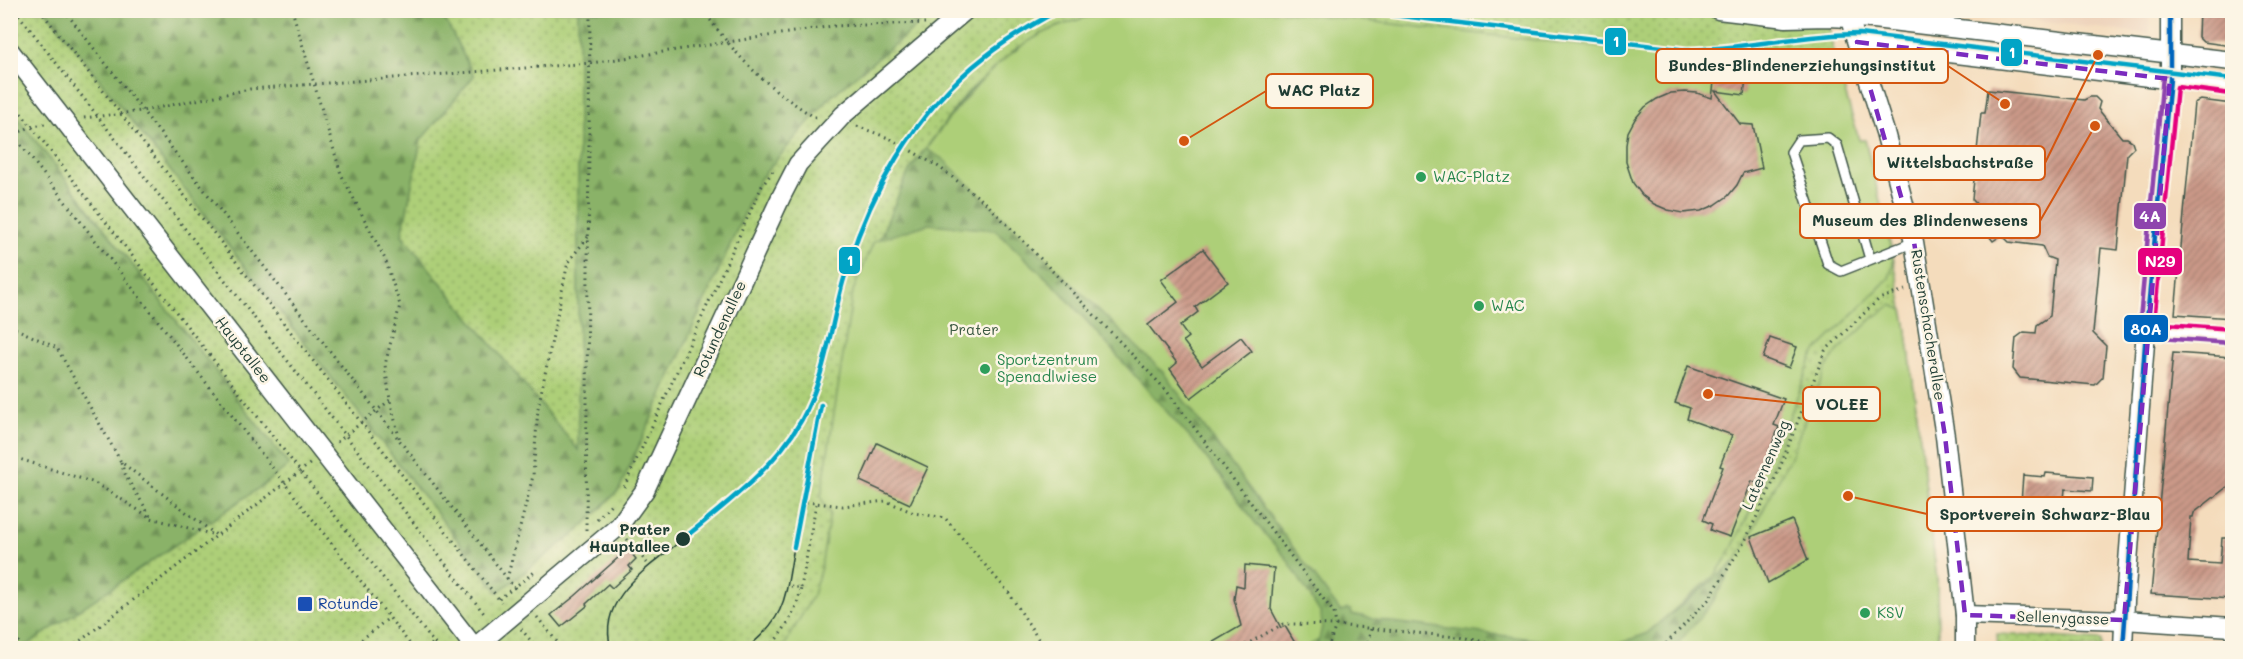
<svg xmlns="http://www.w3.org/2000/svg" width="2243" height="659" viewBox="0 0 2243 659" font-family="Mali,sans-serif">
  <style>
    .built { fill: #edd2ba }
    .green { fill: url(#green-dots); stroke: #668656; stroke-width: 1.5 }
    .forest { fill: url(#forest-firs); stroke: #54784e; stroke-width: 1.5 }
    .pitch { fill: #adcf78; stroke: #668656; stroke-width: 1.5 }
    .building { fill: url(#building-hatch) }
    .lines { fill: none; stroke-linecap: round; stroke-linejoin: round }
    .lane-casing { stroke: #3f5548; stroke-width: 12 }
    .street-casing { stroke: #3f5548; stroke-width: 21 }
    .path { stroke: #3f5548; stroke-width: 3; stroke-dasharray: 1.5 4.5; stroke-linecap: butt }
    .lane { stroke: #fff; stroke-width: 9 }
    .street { stroke: #fff; stroke-width: 18 }
    .tram { stroke: #1f3d34; stroke-width: 1.5 }
    .bus-1-casing { stroke: #fcf5e5; stroke-width: 9 }
    .bus-2-casing { stroke: #fcf5e5; stroke-width: 9 }
    .bus-3-casing { stroke: #fcf5e5; stroke-width: 9 }
    .bus-1 { stroke: #0065bd; stroke-width: 4.5 }
    .bus-2 { stroke: #8e44ad; stroke-width: 4.5 }
    .bus-3 { stroke: #e5007d; stroke-width: 4.5 }
    .tram-1-casing { stroke: #fcf5e5; stroke-width: 9 }
    .tram-1 { stroke: #02a4c6; stroke-width: 4.5 }
    .marked { fill: none; stroke: #7b2cbf; stroke-width: 4.5; stroke-dasharray: 12 8; stroke-linejoin: round }
    .leisure-dot { fill: #2e9e5b; stroke: #fcf5e5; stroke-width: 2 }
    .stop-dot { fill: #1f3d34; stroke: #fcf5e5; stroke-width: 2 }
    .transit-dot { fill: #1a4fb4; stroke: #fcf5e5; stroke-width: 2 }
    .labels { text-anchor: middle; stroke-width: 5; stroke-linejoin: round; paint-order: stroke }
    .leisure-label { font-size: 15px; fill: #27864d; stroke: #fcf5e5; text-anchor: start }
    .street-label { font-size: 15px; fill: #1f3d34; stroke: #fcf5e5 }
    .park-label { font-size: 15px; fill: #3b5a42; stroke: #fcf5e5 }
    .stop-label { font-size: 15px; font-weight: bold; fill: #1f3d34; stroke: #fcf5e5; text-anchor: end }
    .transit-label { font-size: 15px; fill: #164399; stroke: #fcf5e5; text-anchor: start }
    .leader { fill: none; stroke: #d45610; stroke-width: 2 }
    .callout-dot { fill: #d45610; stroke: #fcf5e5; stroke-width: 2 }
    .callout { fill: #fcf5e5; stroke: #d45610; stroke-width: 2 }
    .callout-label { font-size: 16px; text-anchor: middle; font-weight: bold; fill: #1f3d34 }
    .line-badge { stroke: #fcf5e5; stroke-width: 2 }
    .badge-label { font-size: 16px; text-anchor: middle; font-weight: bold; fill: #fff }
  </style>
  <defs>
    <pattern id="green-dots" width="8" height="8" patternUnits="userSpaceOnUse" patternTransform="scale(1.5)"><rect width="8" height="8" fill="#adcf78"/><path d="M2 2h.1M6 6h.1" fill="none" stroke="#8ca963" stroke-width="1.8" stroke-linecap="round"/></pattern>
    <pattern id="forest-firs" width="22" height="20" patternUnits="userSpaceOnUse" patternTransform="scale(1.5)"><rect width="22" height="20" fill="#8ab268"/><path d="M5 1l3.5 6h-7zM16 11l3.5 6h-7z" fill="#709256"/></pattern>
    <pattern id="building-hatch" width="6" height="6" patternUnits="userSpaceOnUse" patternTransform="scale(1.5)"><rect width="6" height="6" fill="#cb9988"/><path d="M-1 1l2-2M0 6l6-6M5 7l2-2" fill="none" stroke="#a47e70"/></pattern>
  </defs>
  <rect width="100%" height="100%" fill="#fcf5e5"/>
  <filter id="ink" filterUnits="userSpaceOnUse"><feTurbulence type="fractalNoise" baseFrequency=".0167" numOctaves="2"/><feDisplacementMap in="SourceGraphic" scale="12" xChannelSelector="R" yChannelSelector="G"/><feConvolveMatrix kernelMatrix="1 2 1 2 8 2 1 2 1" color-interpolation-filters="sRGB"/></filter>
  <filter id="wash" filterUnits="userSpaceOnUse"><feTurbulence type="fractalNoise" baseFrequency=".008" numOctaves="4" result="noise"/><feDisplacementMap in="SourceGraphic" scale="24" xChannelSelector="R" yChannelSelector="G"/><feGaussianBlur stdDeviation="1.35" result="paint"/><feColorMatrix in="noise" values="0 0 0 0 0 0 0 0 0 0 0 0 0 0 0 0 0 1.4 0 .05"/><feComposite in="paint" operator="in"/></filter>
  <g filter="url(#wash)">
    <rect width="100%" height="100%" fill="#f4dcbc"/>
    <path class="built" d="M 1947,11 L 2149,11 L 2150,34 Z"/>
    <g class="green">
      <path d="M 10,11 L 1826,11 L 1834,55 L 1856,130 L 1859,141 L 1865,140 L 1892,251 L 1906,324 L 1937,580 L 1938,648 L 11,648 Z"/>
      <path d="M 1997,634 L 2101,640 L 2101,648 L 1998,648 Z"/>
    </g>
    <g class="forest">
      <path d="M 427,10 L 446,21 L 474,76 L 421,140 L 402,235 L 578,450 L 578,11 L 935,11 L 829,98 L 760,179 L 619,490 L 577,532 L 498,592 L 46,11 Z"/>
      <path d="M 1108,11 L 1097,304 L 1163,372 L 1341,612 L 1347,609 L 1351,610 L 1352,614 L 1391,622 L 1608,648 L 1647,633 L 1735,562 L 1731,600 L 1675,648 L 1316,648 L 1322,626 L 1287,559 L 1257,525 L 1198,447 L 1059,290 L 995,230 L 929,224 L 879,240 L 909,171 L 967,93 L 1017,48 L 1054,28 Z"/>
      <path d="M 10,108 L 289,465 L 262,486 L 23,648 L 10,648 Z"/>
    </g>
    <g class="pitch">
      <path d="M 1108,11 L 1279,11 L 1685,57 L 1788,54 L 1790,66 L 1805,64 L 1805,53 L 1834,55 L 1859,140 L 1865,140 L 1892,251 L 1893,264 L 1889,278 L 1820,347 L 1812,357 L 1767,477 L 1729,554 L 1716,574 L 1647,633 L 1608,648 L 1391,622 L 1352,614 L 1351,610 L 1347,609 L 1341,612 L 1163,372 L 943,159 L 926,149 C 961,102 999,50 1055,28 C 1072,21 1091,16 1108,11 Z"/>
      <path d="M 929,224 L 995,230 L 1059,290 L 1198,447 L 1257,525 L 1287,559 L 1321,614 L 1322,626 L 1319,640 L 1305,648 L 779,648 L 786,643 L 813,595 L 821,567 L 830,513 L 824,505 L 821,497 L 853,291 L 874,241 Z"/>
      <path d="M 1892,305 L 1903,310 L 1906,324 L 1937,580 L 1938,648 L 1674,648 L 1712,603 L 1748,540 L 1792,453 L 1826,368 L 1838,351 L 1873,318 Z"/>
    </g>
    <g id="blocks">
      <g class="building">
        <path d="M 2199,10 L 2232,10 L 2232,46 L 2203,42 L 2198,37 Z"/>
        <path d="M 1715,74 L 1746,78 L 1744,95 L 1715,91 L 1740,124 L 1753,125 L 1762,168 L 1743,173 L 1737,185 L 1728,196 L 1715,205 L 1701,211 L 1683,213 L 1668,210 L 1654,204 L 1642,195 L 1633,183 L 1626,162 L 1626,145 L 1628,132 L 1635,119 L 1645,107 L 1657,99 L 1671,93 L 1685,92 L 1697,93 L 1712,98 Z"/>
        <path d="M 1988,90 L 2084,100 L 2090,97 L 2095,97 L 2100,102 L 2098,109 L 2122,138 L 2127,138 L 2132,141 L 2134,147 L 2127,154 L 2118,250 L 2101,248 L 2093,333 L 2106,346 L 2103,377 L 2095,385 L 2020,378 L 2013,369 L 2016,338 L 2024,332 L 2036,333 L 2037,325 L 2050,316 L 2055,260 L 2047,257 L 2042,246 L 2009,242 L 2002,235 L 1993,241 L 1970,212 L 1978,206 L 1972,199 L 1981,113 L 1985,113 Z"/>
        <path d="M 2200,100 L 2232,104 L 2232,318 L 2175,314 L 2194,103 Z"/>
        <path d="M 1203,249 L 1228,282 L 1195,307 L 1198,312 L 1180,326 L 1188,337 L 1183,341 L 1202,366 L 1241,337 L 1252,351 L 1191,398 L 1170,369 L 1177,363 L 1148,325 L 1178,302 L 1161,280 Z"/>
        <path d="M 1770,338 L 1797,347 L 1789,368 L 1763,358 Z"/>
        <path d="M 2173,353 L 2232,357 L 2232,483 L 2194,513 L 2193,517 L 2191,517 L 2188,562 L 2220,564 L 2222,538 L 2232,538 L 2232,599 L 2151,594 Z"/>
        <path d="M 1688,366 L 1784,399 L 1774,425 L 1779,427 L 1757,483 L 1752,481 L 1730,537 L 1710,530 L 1712,524 L 1703,520 L 1723,467 L 1720,466 L 1732,435 L 1687,419 L 1690,408 L 1675,403 Z"/>
        <path d="M 877,443 L 928,467 L 910,504 L 860,481 Z"/>
        <path d="M 2046,473 L 2093,477 L 2092,491 L 2065,489 L 2062,520 L 2020,517 L 2023,475 L 2045,477 Z"/>
        <path d="M 1792,520 L 1808,560 L 1768,583 L 1751,537 Z"/>
        <path d="M 628,549 L 636,559 L 629,566 L 632,570 L 612,588 L 608,584 L 586,604 L 587,606 L 561,627 L 551,615 L 575,596 Z"/>
        <path d="M 1245,565 L 1274,568 L 1271,609 L 1281,628 L 1285,626 L 1298,648 L 1203,648 L 1241,626 L 1234,599 L 1236,585 L 1244,587 Z"/>
      </g>
    </g>
  </g>
  <g filter="url(#ink)">
    <use href="#blocks" fill-opacity="0" stroke="#3f5548" stroke-width="1.5"/>
    <g class="lines">
      <defs>
        <path id="lane" d="M 1870,259 L 1837,145 L 1828,138 L 1799,140 L 1791,152 L 1828,264 L 1841,271 C 1866,261 1890,252 1914,242"/>
        <g id="street">
          <path d="M 1718,10 L 1786,18 L 1827,17 L 1874,19 L 2232,61"/>
          <path d="M 1848,10 L 1854,34 L 1885,132 L 1914,242 L 1945,436 L 1965,615 L 1965,648"/>
          <path d="M 1857,42 L 2232,87"/>
          <path d="M 10,51 L 475,648"/>
          <path d="M 2146,330 L 2232,336"/>
          <path d="M 1965,615 L 2124,620 L 2232,627"/>
          <path d="M 474,648 L 619,526 L 645,490 L 781,197 L 798,164 L 843,115 L 966,10"/>
          <path d="M 2123,648 L 2125,601 L 2146,330 L 2170,79 L 2170,10"/>
        </g>
      </defs>
      <use href="#lane" class="lane-casing"/>
      <use href="#street" class="street-casing"/>
      <g class="path">
        <path d="M 15,10 L 486,616"/>
        <path d="M 40,10 L 501,602"/>
        <path d="M 64,10 L 517,591"/>
        <path d="M 292,10 L 341,174 L 385,259 L 400,305 L 385,365 L 390,400 L 400,441"/>
        <path d="M 703,10 C 739,60 763,84 814,117 L 818,117"/>
        <path d="M 10,99 L 438,648"/>
        <path d="M 84,118 L 142,111 L 250,89 L 591,63 L 833,26 L 926,23"/>
        <path d="M 857,126 L 891,139 L 939,167 L 986,203 L 1037,255 L 1166,390 L 1334,613 L 1336,625 L 1328,648"/>
        <path d="M 10,131 L 413,648"/>
        <path d="M 10,137 L 32,126 L 45,124"/>
        <path d="M 10,326 L 57,348 L 121,462 L 216,535"/>
        <path d="M 337,442 L 390,400"/>
        <path d="M 10,456 L 95,483 L 151,518 L 211,534"/>
        <path d="M 121,462 C 126,482 140,497 150,516"/>
        <path d="M 624,487 L 762,186 L 773,171"/>
        <path d="M 806,502 L 843,506 L 886,501 L 914,513 L 945,518 L 1009,593 L 1044,648"/>
        <path d="M 597,519 L 611,504"/>
        <path d="M 586,530 L 590,10"/>
        <path d="M 627,539 L 647,563"/>
        <path d="M 507,579 L 533,476 L 538,408 L 568,262 L 588,237"/>
        <path d="M 801,588 L 816,504"/>
        <path d="M 499,599 L 537,570"/>
        <path d="M 537,617 L 562,648"/>
        <path d="M 521,629 L 537,648"/>
        <path d="M 10,632 L 24,648"/>
        <path d="M 352,647 L 389,618"/>
        <path d="M 71,648 L 311,463"/>
        <path d="M 426,648 L 434,643"/>
        <path d="M 769,648 C 784,631 797,611 801,588 L 791,586"/>
        <path d="M 1240,648 L 1283,624 L 1293,624 L 1336,625 L 1467,638 L 1509,648"/>
        <path d="M 1366,648 L 1371,629"/>
        <path d="M 1662,648 L 1709,599 L 1745,541 L 1779,470 L 1825,351 L 1879,299 L 1905,290"/>
      </g>
      <use href="#lane" class="lane"/>
      <use href="#street" class="street"/>
      <g class="tram">
        <path d="M 611,648 C 596,598 650,567 683,539"/>
        <path d="M 747,648 C 788,615 785,596 794,547"/>
      </g>
      <defs>
        <path id="bus-1" d="M 2123,648 L 2146,330 L 2170,79 L 2170,10"/>
        <path id="bus-2" d="M 2231,343 L 2145,337 L 2140,335 L 2139,330 L 2163,76 L 2170,72 L 2232,80"/>
        <path id="bus-3" d="M 2231,94 L 2177,87 L 2154,323 L 2232,329"/>
      </defs>
      <use href="#bus-1" class="bus-1-casing"/>
      <use href="#bus-2" class="bus-2-casing"/>
      <use href="#bus-3" class="bus-3-casing"/>
      <use href="#bus-1" class="bus-1"/>
      <use href="#bus-2" class="bus-2"/>
      <use href="#bus-3" class="bus-3"/>
      <defs>
        <g id="tram-1">
          <path d="M 1351,10 L 1687,50 C 1745,49 1802,34 1860,34 L 2232,79"/>
          <path d="M 683,539 C 725,504 773,470 801,421 C 825,378 830,329 843,282 C 867,197 914,111 986,56 C 1009,38 1033,24 1059,10"/>
          <path d="M 794,547 L 821,405"/>
        </g>
      </defs>
      <use href="#tram-1" class="tram-1-casing"/>
      <use href="#tram-1" class="tram-1"/>
    </g>
  </g>
  <path class="marked" d="M 1857,42 L 2170,79 L 2124,620 L 1965,615 L 1945,436 L 1914,242 Z"/>
  <g class="leisure-dot">
    <circle cx="1421" cy="177" r="6"/>
    <circle cx="1479" cy="306" r="6"/>
    <circle cx="985" cy="369" r="6"/>
    <circle cx="1865" cy="613" r="6"/>
  </g>
  <circle class="stop-dot" cx="683" cy="539" r="8"/>
  <rect class="transit-dot" x="297" y="596" width="16" height="16" rx="3"/>
  <g class="labels">
    <g class="leisure-label">
      <text x="1433" y="182">WAC-Platz</text>
      <text x="1491" y="311">WAC</text>
      <text x="997" y="365">Sportzentrum<tspan x="997" dy="17">Spenadlwiese</tspan></text>
      <text x="1877" y="618">KSV</text>
    </g>
    <g class="street-label">
      <text transform="translate(1928 325) rotate(81)" y="5">Rustenschacherallee</text>
      <text transform="translate(720 329) rotate(-65)" y="5">Rotundenallee</text>
      <text transform="translate(243 350) rotate(52)" y="5">Hauptallee</text>
      <text transform="translate(1766 465) rotate(-66)" y="5">Laternenweg</text>
      <text transform="translate(2063 618) rotate(2)" y="5">Sellenygasse</text>
    </g>
    <g class="park-label">
      <text x="974" y="335">Prater</text>
    </g>
    <g class="stop-label">
      <text x="670" y="535">Prater<tspan x="670" dy="17">Hauptallee</tspan></text>
    </g>
    <g class="transit-label">
      <text x="318" y="609">Rotunde</text>
    </g>
  </g>
  <path class="leader" d="M2005 104L1948 66M1184 141L1266 91M2098 55L2045 163M2095 126L2040 221M1708 394L1803 404M1848 496L1927 514"/>
  <g class="callout-dot">
    <circle cx="2005" cy="104" r="6"/>
    <circle cx="1184" cy="141" r="6"/>
    <circle cx="2098" cy="55" r="6"/>
    <circle cx="2095" cy="126" r="6"/>
    <circle cx="1708" cy="394" r="6"/>
    <circle cx="1848" cy="496" r="6"/>
  </g>
  <g class="callout">
    <rect x="1656" y="49" width="292" height="34" rx="6"/>
    <rect x="1266" y="74" width="107" height="34" rx="6"/>
    <rect x="1874" y="146" width="171" height="34" rx="6"/>
    <rect x="1800" y="204" width="240" height="34" rx="6"/>
    <rect x="1803" y="387" width="77" height="34" rx="6"/>
    <rect x="1927" y="497" width="235" height="34" rx="6"/>
  </g>
  <g class="callout-label">
    <text x="1802" y="71">Bundes-Blindenerziehungsinstitut</text>
    <text x="1319" y="96">WAC Platz</text>
    <text x="1960" y="168">Wittelsbachstraße</text>
    <text x="1920" y="226">Museum des Blindenwesens</text>
    <text x="1842" y="410">VOLEE</text>
    <text x="2045" y="520">Sportverein Schwarz-Blau</text>
  </g>
  <g class="line-badge">
    <rect x="1604" y="27" width="23" height="29" rx="6" fill="#02a4c6"/>
    <rect x="2000" y="38" width="23" height="29" rx="6" fill="#02a4c6"/>
    <rect x="2133" y="202" width="34" height="28" rx="6" fill="#8e44ad"/>
    <rect x="838" y="246" width="23" height="29" rx="6" fill="#02a4c6"/>
    <rect x="2137" y="247" width="46" height="29" rx="6" fill="#e5007d"/>
    <rect x="2123" y="314" width="46" height="29" rx="6" fill="#0065bd"/>
  </g>
  <g class="badge-label">
    <text x="1616" y="47">1</text>
    <text x="2012" y="58">1</text>
    <text x="2150" y="222">4A</text>
    <text x="850" y="266">1</text>
    <text x="2160" y="267">N29</text>
    <text x="2146" y="335">80A</text>
  </g>
  <rect width="2243" height="659" fill="none" stroke="#fcf5e5" stroke-width="36"/>
</svg>
